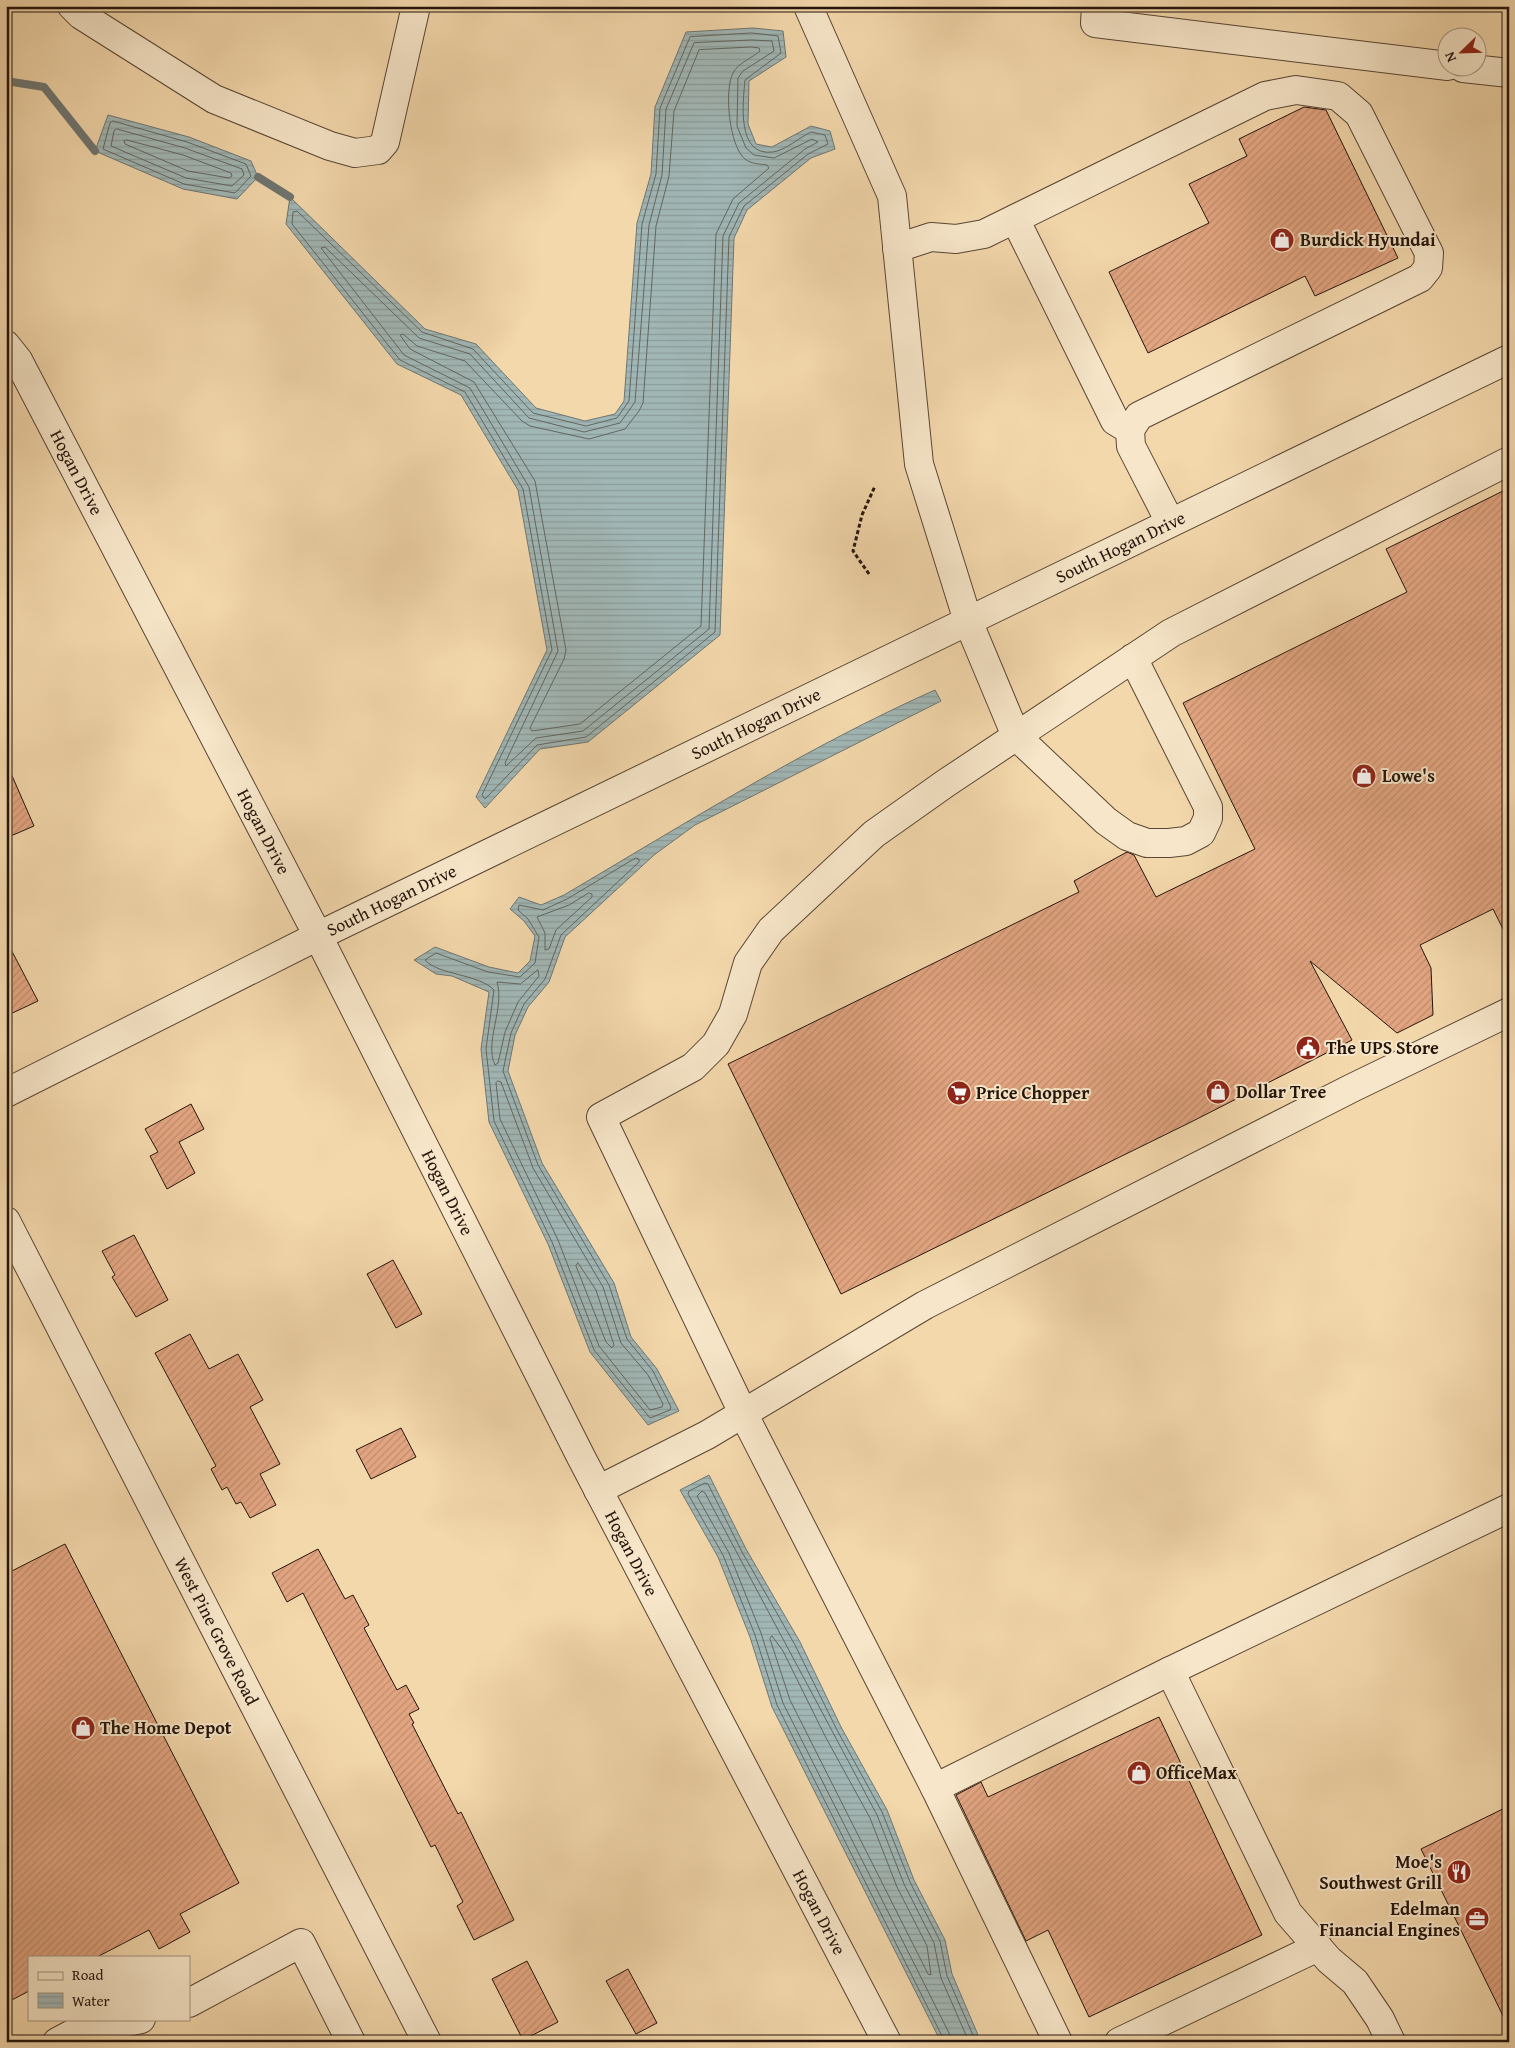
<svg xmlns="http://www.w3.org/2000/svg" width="1515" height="2048" viewBox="0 0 1515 2048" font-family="'Gentium Book Plus',serif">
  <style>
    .water { fill: url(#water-rules); stroke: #6f7672 }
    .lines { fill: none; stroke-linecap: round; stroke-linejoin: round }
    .shore { stroke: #626660; stroke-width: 1 }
    .stream { stroke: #6f7672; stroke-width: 8 }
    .building { fill: url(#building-hatch); stroke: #24140b }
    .minor-casing { stroke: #584533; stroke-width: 30 }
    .path { stroke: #24140b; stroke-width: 3; stroke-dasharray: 4 2.5; stroke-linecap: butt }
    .minor { stroke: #f7e6c9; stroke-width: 28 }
    .labels { text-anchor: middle; stroke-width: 4; stroke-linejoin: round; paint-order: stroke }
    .poi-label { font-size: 18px; font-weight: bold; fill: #24140b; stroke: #f7e6c9; text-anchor: start }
    .street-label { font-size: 18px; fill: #24140b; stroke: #f7e6c9 }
  </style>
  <defs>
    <pattern id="water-rules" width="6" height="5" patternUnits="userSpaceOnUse" patternTransform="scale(1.25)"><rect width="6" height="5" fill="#a1b7b6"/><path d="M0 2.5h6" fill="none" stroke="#8a9c9b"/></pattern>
    <pattern id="building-hatch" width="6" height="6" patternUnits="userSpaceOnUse" patternTransform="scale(1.25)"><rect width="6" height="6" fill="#e2a581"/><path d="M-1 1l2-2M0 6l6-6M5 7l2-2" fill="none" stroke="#c28d6e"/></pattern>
  </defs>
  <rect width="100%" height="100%" fill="#f3d8ac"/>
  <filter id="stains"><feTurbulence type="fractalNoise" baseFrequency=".004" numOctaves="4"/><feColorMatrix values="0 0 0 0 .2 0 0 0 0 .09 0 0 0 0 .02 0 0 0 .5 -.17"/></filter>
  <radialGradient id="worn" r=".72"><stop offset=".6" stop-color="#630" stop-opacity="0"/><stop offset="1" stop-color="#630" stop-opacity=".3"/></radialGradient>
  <g class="water">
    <path d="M 753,28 L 783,31 L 786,57 L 749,81 L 748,124 L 756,144 L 772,147 L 811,126 L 830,131 L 835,149 L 811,158 L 747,210 L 734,238 L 720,635 L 588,742 L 540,749 L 485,808 L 476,797 L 547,650 L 518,490 L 461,395 L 397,364 L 286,224 L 290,197 L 425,329 L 476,344 L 536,408 L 585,421 L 615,414 L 624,401 L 637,223 L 651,174 L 655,107 L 686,32 Z"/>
    <path d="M 108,115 L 189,137 L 251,161 L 258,177 L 237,199 L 183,189 L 95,151 Z"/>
    <path d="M 935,690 L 941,701 L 695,825 L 654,855 L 565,937 L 549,982 L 528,1007 L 515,1035 L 508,1071 L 542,1163 L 614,1283 L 631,1337 L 657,1369 L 679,1411 L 648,1425 L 590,1352 L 548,1244 L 489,1122 L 481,1049 L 489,992 L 452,976 L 436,974 L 414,960 L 435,947 L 489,967 L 518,973 L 530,961 L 535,936 L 524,921 L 510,909 L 519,897 L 541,905 L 564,895 C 686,823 807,747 935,690 Z"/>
    <path d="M 709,1475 L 746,1549 L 800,1642 L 841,1727 L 887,1810 L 914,1880 L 945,1940 L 952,1974 L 981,2042 L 941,2042 L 772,1707 L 750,1637 L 718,1557 L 680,1490 Z"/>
  </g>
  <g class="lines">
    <g class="shore">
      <path d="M 752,33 L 778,36 L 781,53 L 745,80 C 743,102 736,157 773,152 C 786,150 800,137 811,132 L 825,135 L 828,144 L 808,154 L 744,206 L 729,237 L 715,632 L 586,737 L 537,745 L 485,799 L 482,795 L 552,650 L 523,489 L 465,392 L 400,360 L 292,224 L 293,212 L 297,211 L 422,332 L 473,349 L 533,413 L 586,426 L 617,418 L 629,401 L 642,224 L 656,174 L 660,108 L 690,37 Z"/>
      <path d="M 752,40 L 772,41 L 774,51 L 743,71 L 738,78 L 737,126 L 746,148 L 754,155 L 774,158 L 812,139 L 818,142 L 805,149 L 739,203 L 723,236 L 709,629 L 583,731 L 536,738 L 506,766 L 505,763 L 558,651 L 529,487 L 470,388 L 404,355 L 321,248 L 325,247 L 419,338 L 470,354 L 529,418 L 584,432 L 620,423 L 635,402 L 649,225 L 662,175 L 666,109 L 694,43 Z"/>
      <path d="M 752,47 L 759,48 L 760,51 C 752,58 738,63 733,73 C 724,90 729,146 745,159 C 751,164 760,164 767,165 L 769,168 L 733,199 L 716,234 L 701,626 L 580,724 L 532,731 L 530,728 L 564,659 L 566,650 L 535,481 L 474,382 L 410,349 L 400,335 L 403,334 L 417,346 L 465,361 L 522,421 L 530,426 L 589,439 L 625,429 L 639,411 L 643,403 L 656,226 L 669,176 L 674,111 L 699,50 Z"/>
      <path d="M 113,121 L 187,142 L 246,164 L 251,176 L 235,193 L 184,184 L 103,149 L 110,123 Z"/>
      <path d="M 117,129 L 185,148 L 242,169 L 244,175 L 232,186 L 186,178 L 111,146 L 114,131 Z"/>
      <path d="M 127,140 L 183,155 L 231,173 L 232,176 L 229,178 L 188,171 L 125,144 L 124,141 Z"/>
      <path d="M 636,858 L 639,859 L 639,862 L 561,935 L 545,979 L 524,1004 L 511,1033 L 503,1071 L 538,1165 L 609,1285 L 627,1339 L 653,1371 L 671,1407 L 670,1410 L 650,1418 L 594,1350 L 552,1242 L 494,1121 L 486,1049 L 494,990 C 479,974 438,975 425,960 L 436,953 L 488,972 L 520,977 L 535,963 L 539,937 L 528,919 L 518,910 L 519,905 L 543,910 L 567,899 Z"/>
      <path d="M 589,893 L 592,894 L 592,897 L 556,930 L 549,949 L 545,950 L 545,933 L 537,917 L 569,905 Z"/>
      <path d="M 538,970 L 539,976 L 518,1002 L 505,1032 L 498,1063 L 495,1065 C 484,1042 505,1008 497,982 L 520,984 Z"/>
      <path d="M 498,1081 L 501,1082 L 533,1168 L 603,1287 L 621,1343 L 648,1375 L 663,1404 L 662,1407 L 650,1410 L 599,1346 L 558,1240 L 500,1119 L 496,1083 Z"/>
      <path d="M 578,1263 L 596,1290 L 614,1345 L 612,1348 L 606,1342 L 576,1266 Z"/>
      <path d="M 772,1636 L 783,1651 L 825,1736 L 870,1818 L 897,1887 L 927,1946 L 931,1975 L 928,1974 L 790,1700 L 770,1639 Z"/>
      <path d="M 945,2042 L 777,1705 L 755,1635 L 723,1555 L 688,1494 L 689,1491 L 705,1483 L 708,1484 L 742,1552 L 795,1645 L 837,1730 L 882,1812 L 910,1882 L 940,1941 L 947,1976 L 976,2042"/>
      <path d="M 952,2042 L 950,2035 L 783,1703 L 761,1633 L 729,1553 L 697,1496 L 702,1491 L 705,1493 L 877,1815 L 904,1884 L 934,1943 L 941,1978 L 969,2042"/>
    </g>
    <g class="stream">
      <path d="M 6,81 L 44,87 L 95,151"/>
      <path d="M 258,177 L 290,197"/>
    </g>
  </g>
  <g class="building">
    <path d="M 1304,107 L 1326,110 L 1398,258 L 1315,296 L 1305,276 L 1148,353 L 1109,272 L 1209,223 L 1189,184 L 1247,156 L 1239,139 Z"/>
    <path d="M 1509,488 L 1509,941 L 1493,909 L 1420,945 L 1431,968 L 1433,1015 L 1397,1033 L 1310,961 L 1352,1040 L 1191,1122 L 841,1294 L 728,1064 L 1079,892 L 1074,881 L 1127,852 L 1134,855 L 1156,897 L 1255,849 L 1183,703 L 1407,592 L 1386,549 Z"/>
    <path d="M 6,762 L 34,826 L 6,838 Z"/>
    <path d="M 6,940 L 38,1001 L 6,1016 Z"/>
    <path d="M 191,1104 L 204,1129 L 179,1142 L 195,1173 L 167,1189 L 150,1156 L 158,1152 L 145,1129 Z"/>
    <path d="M 134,1235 L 168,1300 L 136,1317 L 112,1277 L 115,1275 L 102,1251 Z"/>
    <path d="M 393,1260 L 422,1314 L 396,1328 L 367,1274 Z"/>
    <path d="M 190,1334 L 209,1369 L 238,1354 L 263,1400 L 250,1407 L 280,1464 L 260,1474 L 276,1505 L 250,1518 L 241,1502 L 236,1504 L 227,1487 L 222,1490 L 211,1469 L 216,1466 L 155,1353 Z"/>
    <path d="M 401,1428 L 416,1457 L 371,1479 L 356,1450 Z"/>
    <path d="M 65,1544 L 239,1883 L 180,1914 L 190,1932 L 159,1949 L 149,1930 L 97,1957 L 29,1957 L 29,1991 L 6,2003 L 6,1574 Z"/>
    <path d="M 318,1549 L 345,1599 L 353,1595 L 369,1625 L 364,1628 L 397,1690 L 406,1685 L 419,1709 L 409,1714 L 414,1723 L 412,1724 L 458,1814 L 461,1812 L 514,1920 L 474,1940 L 457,1906 L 463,1902 L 435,1845 L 431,1847 L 303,1593 L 287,1602 L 272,1573 Z"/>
    <path d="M 1159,1717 L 1262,1935 L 1089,2017 L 1048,1930 L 1026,1941 L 956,1795 L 981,1782 L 988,1797 Z"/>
    <path d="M 1509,1806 L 1509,2028 L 1421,1849 Z"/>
    <path d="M 527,1961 L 558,2022 L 523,2040 L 492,1979 Z"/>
    <path d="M 628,1969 L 657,2023 L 636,2034 L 606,1981 Z"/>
  </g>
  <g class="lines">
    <defs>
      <g id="minor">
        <path d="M 72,6 L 81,15 L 214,99 L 330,146 L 355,153 L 378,150 L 385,142 L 416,6"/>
        <path d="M 808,6 L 892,196 L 919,464 L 968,621 L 1016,736 L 1106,821 L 1127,836 L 1147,843 L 1169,843 L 1186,841 L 1201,833 L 1208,818 L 1208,807 L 1133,658"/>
        <path d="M 1096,6 L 1095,23 L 1448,66"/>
        <path d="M 1463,68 L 1509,73"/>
        <path d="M 1015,219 L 1115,421 L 1130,430"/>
        <path d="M 897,248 L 931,237 L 956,239 L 984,234 L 1265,96 L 1296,90 L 1338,96 L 1359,114 L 1429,253 L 1428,268 L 1420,278 L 1139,416 L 1130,430 L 1131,446 L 1170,522"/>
        <path id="s1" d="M 6,345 L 18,360 L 318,936 L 581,1457 L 887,2042"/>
        <path id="s2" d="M 6,1093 L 318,936 L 1509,359"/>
        <path id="s3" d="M 6,1221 L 427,2042"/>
        <path d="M 598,1490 L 707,1435 L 925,1305 L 1352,1088 L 1509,1012"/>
        <path d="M 935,1788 L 743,1413 L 601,1117 L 693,1067 L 716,1044 L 733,1014 L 748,963 L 771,930 L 874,834 L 946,783 L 1171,633 L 1509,461"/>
        <path d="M 189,2003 L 301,1943 L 351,2042"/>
        <path d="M 57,2042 L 72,2034 L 141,2019"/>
        <path d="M 1058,2042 L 935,1788 L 1170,1671"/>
        <path d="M 1119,2042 L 1318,1947"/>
        <path d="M 1391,2042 L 1380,2019 L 1355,1982 L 1329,1960 L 1288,1913 L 1170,1671 L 1509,1508"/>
      </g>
    </defs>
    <use href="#minor" class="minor-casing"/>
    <path class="path" d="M 869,574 L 853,551 L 862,515 L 875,486"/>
    <use href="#minor" class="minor"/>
  </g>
  <defs>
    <symbol id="shop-disc" viewBox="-11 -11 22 22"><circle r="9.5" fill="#8f2418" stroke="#f7e6c9"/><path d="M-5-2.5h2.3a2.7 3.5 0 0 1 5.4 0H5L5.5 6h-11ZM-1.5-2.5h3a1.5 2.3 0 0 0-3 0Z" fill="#fff"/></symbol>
    <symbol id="civic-disc" viewBox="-11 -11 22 22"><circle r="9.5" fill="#8f2418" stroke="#f7e6c9"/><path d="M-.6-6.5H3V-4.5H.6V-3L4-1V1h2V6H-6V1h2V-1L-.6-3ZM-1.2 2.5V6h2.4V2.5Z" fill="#fff"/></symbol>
    <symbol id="supermarket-disc" viewBox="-11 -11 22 22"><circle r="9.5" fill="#8f2418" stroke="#f7e6c9"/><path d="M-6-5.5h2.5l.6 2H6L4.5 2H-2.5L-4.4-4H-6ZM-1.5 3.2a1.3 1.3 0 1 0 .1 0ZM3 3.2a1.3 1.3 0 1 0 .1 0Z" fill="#fff"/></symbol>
    <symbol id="restaurant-disc" viewBox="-11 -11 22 22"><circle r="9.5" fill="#8f2418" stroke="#f7e6c9"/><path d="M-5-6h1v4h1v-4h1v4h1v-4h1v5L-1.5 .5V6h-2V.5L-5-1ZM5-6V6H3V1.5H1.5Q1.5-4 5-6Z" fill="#fff"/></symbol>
    <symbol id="office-disc" viewBox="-11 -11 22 22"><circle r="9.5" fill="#8f2418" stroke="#f7e6c9"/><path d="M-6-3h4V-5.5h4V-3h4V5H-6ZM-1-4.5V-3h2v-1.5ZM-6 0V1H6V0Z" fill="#fff"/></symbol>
  </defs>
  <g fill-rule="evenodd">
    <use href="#shop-disc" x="1268" y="226" width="28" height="28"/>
    <use href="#shop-disc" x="1350" y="762" width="28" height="28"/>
    <use href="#civic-disc" x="1294" y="1034" width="28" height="28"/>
    <use href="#shop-disc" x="1204" y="1078" width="28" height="28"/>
    <use href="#supermarket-disc" x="945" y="1079" width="28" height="28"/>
    <use href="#shop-disc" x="69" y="1714" width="28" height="28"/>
    <use href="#shop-disc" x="1125" y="1759" width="28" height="28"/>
    <use href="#restaurant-disc" x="1445" y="1858" width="28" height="28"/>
    <use href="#office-disc" x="1463" y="1905" width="28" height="28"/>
  </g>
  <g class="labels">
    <g class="poi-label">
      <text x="1300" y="246">Burdick Hyundai</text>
      <text x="1382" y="782">Lowe's</text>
      <text x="1326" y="1054">The UPS Store</text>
      <text x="1236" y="1098">Dollar Tree</text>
      <text x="976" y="1099">Price Chopper</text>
      <text x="100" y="1734">The Home Depot</text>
      <text x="1156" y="1779">OfficeMax</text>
      <text x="1442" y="1868" text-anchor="end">Moe's<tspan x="1442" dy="21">Southwest Grill</tspan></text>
      <text x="1460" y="1915" text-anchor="end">Edelman<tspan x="1460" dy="21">Financial Engines</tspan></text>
    </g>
    <g class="street-label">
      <text dy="6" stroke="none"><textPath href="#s1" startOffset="146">Hogan Drive</textPath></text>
      <text dy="6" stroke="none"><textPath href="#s2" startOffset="1241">South Hogan Drive</textPath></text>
      <text dy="6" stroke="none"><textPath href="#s2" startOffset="836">South Hogan Drive</textPath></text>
      <text dy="6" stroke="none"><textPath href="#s1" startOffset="551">Hogan Drive</textPath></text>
      <text dy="6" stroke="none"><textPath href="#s2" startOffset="431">South Hogan Drive</textPath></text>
      <text dy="6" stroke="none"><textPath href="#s1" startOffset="956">Hogan Drive</textPath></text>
      <text dy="6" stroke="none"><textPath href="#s1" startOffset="1361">Hogan Drive</textPath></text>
      <text dy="6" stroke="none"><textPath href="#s3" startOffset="461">West Pine Grove Road</textPath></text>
      <text dy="6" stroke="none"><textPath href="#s1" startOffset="1766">Hogan Drive</textPath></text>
    </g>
  </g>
  <rect width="1515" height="2048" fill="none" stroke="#f3d8ac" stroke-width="25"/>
  <rect x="8" y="8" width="1500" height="2033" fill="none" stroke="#24140b" stroke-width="2.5"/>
  <rect x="12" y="12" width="1490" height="2023" fill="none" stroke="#24140b"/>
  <rect x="28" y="1956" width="162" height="65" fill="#f7e6c9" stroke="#a3927d"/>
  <rect x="38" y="1972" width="25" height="8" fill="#f7e6c9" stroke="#a3927d"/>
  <text x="72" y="1980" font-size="15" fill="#24140b">Road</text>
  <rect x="38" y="1993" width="25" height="15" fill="url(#water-rules)" stroke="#a3927d"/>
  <text x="72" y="2006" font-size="15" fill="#24140b">Water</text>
  <g transform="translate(1462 52) rotate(247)"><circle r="24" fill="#f7e6c9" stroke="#a3927d"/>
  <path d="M0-4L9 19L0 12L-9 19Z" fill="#8f2418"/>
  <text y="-8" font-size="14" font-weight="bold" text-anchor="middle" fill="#24140b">N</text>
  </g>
  <rect width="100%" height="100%" filter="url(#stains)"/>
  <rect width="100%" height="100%" fill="url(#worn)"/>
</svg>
